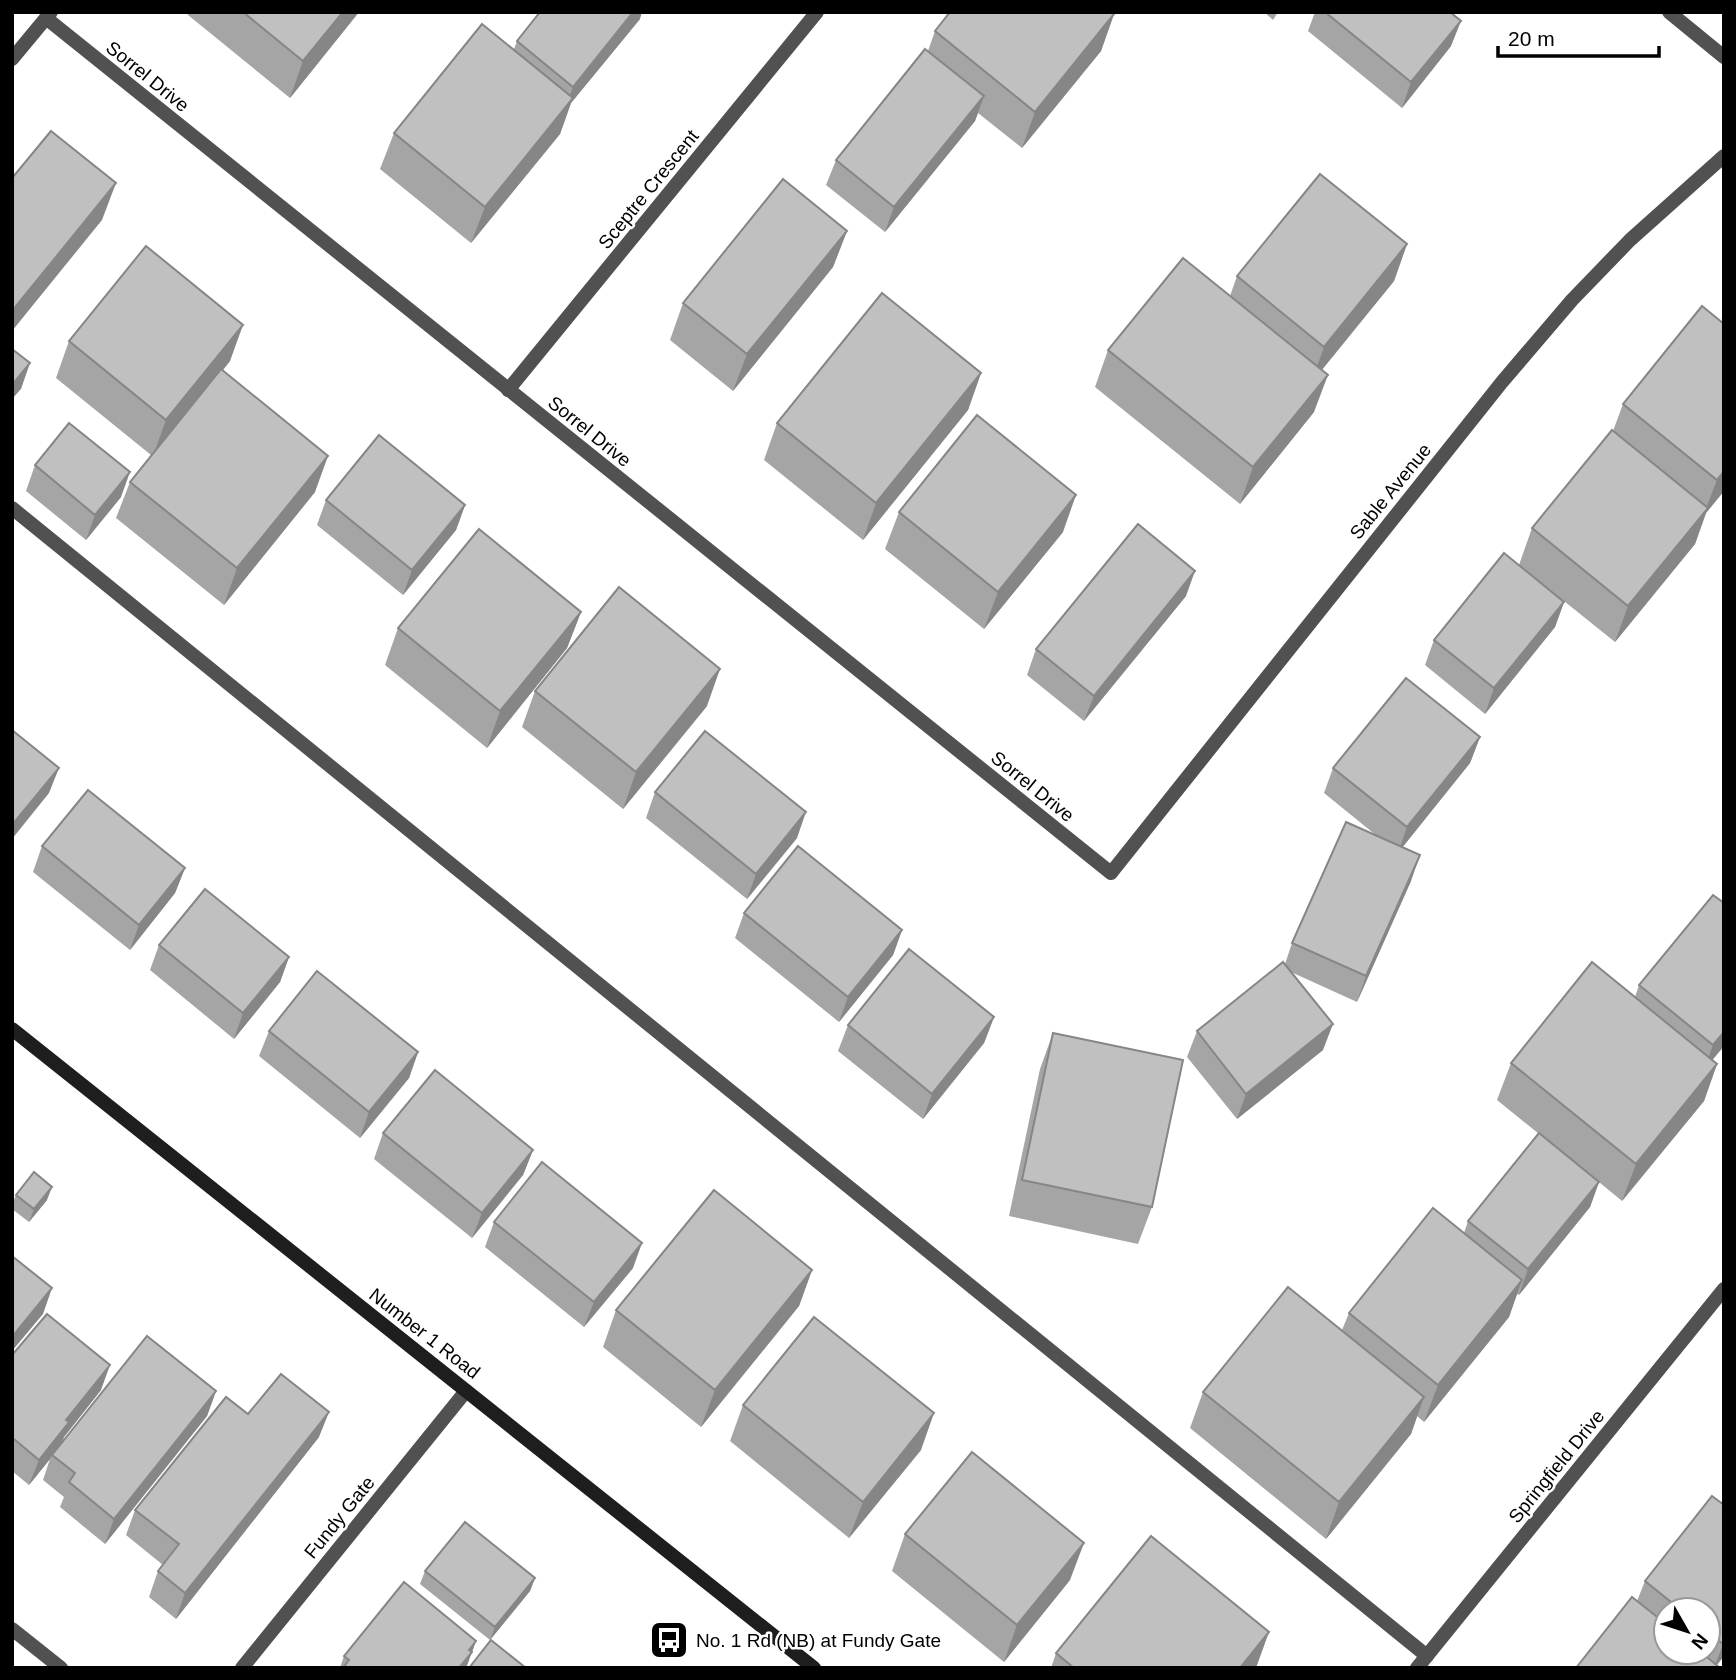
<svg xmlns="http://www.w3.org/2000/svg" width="1736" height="1680" viewBox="0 0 1736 1680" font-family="Arial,sans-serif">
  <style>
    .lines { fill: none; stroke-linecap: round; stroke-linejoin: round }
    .service { stroke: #515151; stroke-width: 14 }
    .minor { stroke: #515151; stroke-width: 14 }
    .secondary { stroke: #1e1e1e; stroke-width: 14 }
    .wall { fill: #a5a5a5; fill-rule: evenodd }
    .shaded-wall { fill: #868686 }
    .building { fill: #c0c0c0; stroke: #868686; stroke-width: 2 }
    .labels { text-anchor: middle; stroke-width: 5; stroke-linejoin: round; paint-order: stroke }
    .street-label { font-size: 19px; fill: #000; stroke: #fff }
    .poi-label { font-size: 19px; fill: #000; stroke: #fff; text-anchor: start }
  </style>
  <rect width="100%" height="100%" fill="#fff"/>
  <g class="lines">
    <path class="service" d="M 12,508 L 1427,1656"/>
    <g class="minor">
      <path d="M 1669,12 L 1724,57"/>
      <path d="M 46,18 L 1111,873 L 1502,382 L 1572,300 L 1630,240 L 1724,156"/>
      <path d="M 12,59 L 51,12"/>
      <path d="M 508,390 L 817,12"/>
      <path d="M 12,1629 L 61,1668"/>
      <path d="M 242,1668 L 466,1391"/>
      <path d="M 1417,1668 L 1724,1289"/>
    </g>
    <path class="secondary" d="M 12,1029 L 814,1668"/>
  </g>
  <g class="wall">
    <path d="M 188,12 L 359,12 L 290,98 L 188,15 Z"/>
    <path d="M 1264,12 L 1278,12 L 1273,20 Z"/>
    <path d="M 1315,12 L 1450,12 L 1451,46 L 1402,108 L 1308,31 Z"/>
    <path d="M 1114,14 L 1101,51 L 1022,148 L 978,113 L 975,121 L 885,232 L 826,185 L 836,160 L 928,51 L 935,31 Z"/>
    <path d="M 640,19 L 571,103 L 560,134 L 471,243 L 380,169 L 394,133 L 514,49 L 517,41 Z"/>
    <path d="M 847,231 L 833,267 L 733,391 L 670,340 L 683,303 Z"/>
    <path d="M 1407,244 L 1394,281 L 1322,370 L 1314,412 L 1240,504 L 1095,387 L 1108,350 L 1230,296 L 1237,276 Z"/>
    <path d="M 1724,324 L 1724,491 L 1706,513 L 1695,544 L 1615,642 L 1519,565 L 1532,528 L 1613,431 L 1623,404 Z"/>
    <path d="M 69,341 L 230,361 L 223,370 L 315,492 L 224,605 L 116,518 L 130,482 L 151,455 L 56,378 Z"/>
    <path d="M 981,373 L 968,410 L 863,540 L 764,460 L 777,423 Z"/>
    <path d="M 35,465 L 121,497 L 86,540 L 26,491 Z"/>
    <path d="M 326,500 L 465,505 L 456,530 L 403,595 L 317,525 Z"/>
    <path d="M 899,512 L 1063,532 L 984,629 L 885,549 Z"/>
    <path d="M 1186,596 L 1084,721 L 1027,675 L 1036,649 Z"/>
    <path d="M 1564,602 L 1555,627 L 1485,714 L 1425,665 L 1434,640 Z"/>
    <path d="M 581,612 L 567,648 L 487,748 L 385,665 L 398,628 Z"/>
    <path d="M 535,691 L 707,706 L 623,809 L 522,727 Z"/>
    <path d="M 1480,737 L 1470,763 L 1402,847 L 1411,881 L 1357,1002 L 1291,972 L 1323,1050 L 1237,1119 L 1187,1057 L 1197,1031 L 1285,964 L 1292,943 L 1377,836 L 1324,793 L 1333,768 Z"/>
    <path d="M 655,792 L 797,838 L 747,899 L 646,818 Z"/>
    <path d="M 42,846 L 185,868 L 175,893 L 130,950 L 33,872 Z"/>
    <path d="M 1724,903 L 1724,1046 L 1712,1060 L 1717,1064 L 1704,1101 L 1622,1201 L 1599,1182 L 1590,1207 L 1519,1295 L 1517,1294 L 1509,1317 L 1424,1422 L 1417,1416 L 1411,1434 L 1326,1539 L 1190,1428 L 1203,1392 L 1342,1330 L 1349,1313 L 1464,1233 L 1468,1221 L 1539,1134 L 1497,1100 L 1511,1063 L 1635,997 L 1639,985 Z"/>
    <path d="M 744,913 L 902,930 L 893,955 L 839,1022 L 735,938 Z"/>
    <path d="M 159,945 L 289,957 L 280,982 L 234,1039 L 150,970 Z"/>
    <path d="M 994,1017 L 984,1043 L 923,1119 L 838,1051 L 848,1025 Z"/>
    <path d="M 269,1031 L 418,1052 L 409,1078 L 360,1138 L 259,1056 Z"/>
    <path d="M 1053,1033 L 1152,1207 L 1138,1244 L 1009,1216 L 1040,1069 Z"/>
    <path d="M 383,1133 L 533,1150 L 523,1175 L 472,1238 L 374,1159 Z"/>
    <path d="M 16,1195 L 47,1200 L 29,1222 L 12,1209 L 12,1204 Z"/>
    <path d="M 494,1222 L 633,1268 L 584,1327 L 485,1247 Z"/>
    <path d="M 812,1270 L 799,1306 L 701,1427 L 603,1347 L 616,1310 Z"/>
    <path d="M 12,1355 L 101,1390 L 64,1437 L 61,1443 L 216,1391 L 207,1416 L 105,1544 L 60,1507 L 64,1497 L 43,1480 L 50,1459 L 29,1485 L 12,1471 Z"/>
    <path d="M 743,1405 L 921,1450 L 849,1538 L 730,1441 Z"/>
    <path d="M 248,1414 L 319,1437 L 176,1619 L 149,1597 L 158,1571 L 163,1565 L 126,1535 L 135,1510 Z"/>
    <path d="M 1712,1496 L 1724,1505 L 1724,1656 L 1717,1665 L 1720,1668 L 1576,1668 L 1632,1597 L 1637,1601 L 1645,1581 ZM 1666,1610 L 1708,1610 L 1708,1652 L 1666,1652 Z"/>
    <path d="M 905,1534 L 1070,1580 L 1004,1662 L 892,1571 Z"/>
    <path d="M 425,1571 L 535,1578 L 530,1591 L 490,1640 L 420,1584 Z"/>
    <path d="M 476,1641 L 466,1668 L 340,1668 L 344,1656 Z"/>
    <path d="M 1056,1653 L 1256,1668 L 1051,1668 Z"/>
  </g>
  <g class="shaded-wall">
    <path d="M 343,12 L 359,12 L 290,98 L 303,61 Z"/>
    <path d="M 633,12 L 642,12 L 640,19 L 571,103 L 560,134 L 471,243 L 485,207 L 566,106 L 573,87 Z"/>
    <path d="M 1114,14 L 1101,51 L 1022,148 L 1035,112 Z"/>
    <path d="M 1461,21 L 1451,46 L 1402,108 L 1411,82 Z"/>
    <path d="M 984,96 L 975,121 L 885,232 L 894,207 Z"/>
    <path d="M 116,183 L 102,220 L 12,331 L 12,311 Z"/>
    <path d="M 847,231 L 833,267 L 733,391 L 747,354 Z"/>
    <path d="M 1407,244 L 1394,281 L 1311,383 L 1324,347 Z"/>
    <path d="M 243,325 L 230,361 L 153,456 L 166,420 Z"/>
    <path d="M 30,363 L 21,389 L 12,399 L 12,385 Z"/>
    <path d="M 981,373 L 968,410 L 863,540 L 876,503 Z"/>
    <path d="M 1328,375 L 1314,412 L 1240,504 L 1253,467 Z"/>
    <path d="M 328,456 L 315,492 L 224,605 L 237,568 Z"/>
    <path d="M 1724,471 L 1724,491 L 1706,513 L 1695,544 L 1615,642 L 1628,606 L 1705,511 L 1717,480 Z"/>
    <path d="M 130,472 L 121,497 L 86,540 L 95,515 Z"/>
    <path d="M 1076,495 L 1063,532 L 984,629 L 998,592 Z"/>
    <path d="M 465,505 L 456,530 L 403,595 L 412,570 Z"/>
    <path d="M 1195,571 L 1186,596 L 1084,721 L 1094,696 Z"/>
    <path d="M 1564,602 L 1555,627 L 1485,714 L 1494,688 Z"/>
    <path d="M 581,612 L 567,648 L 487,748 L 500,711 Z"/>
    <path d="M 720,669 L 707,706 L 623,809 L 636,772 Z"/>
    <path d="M 1480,737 L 1470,763 L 1398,853 L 1407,827 Z"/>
    <path d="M 59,768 L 49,793 L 12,839 L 12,825 Z"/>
    <path d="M 806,812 L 797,838 L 747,899 L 756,874 Z"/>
    <path d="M 1420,855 L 1411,881 L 1357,1002 L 1366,976 Z"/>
    <path d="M 185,868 L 175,893 L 130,950 L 139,925 Z"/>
    <path d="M 902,930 L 893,955 L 839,1022 L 848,997 Z"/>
    <path d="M 289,957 L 280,982 L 234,1039 L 243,1013 Z"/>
    <path d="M 994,1017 L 984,1043 L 923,1119 L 932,1094 Z"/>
    <path d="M 1333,1024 L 1323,1050 L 1237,1119 L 1246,1094 Z"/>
    <path d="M 1724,1032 L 1724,1046 L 1704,1070 L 1713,1045 Z"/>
    <path d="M 418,1052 L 409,1078 L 360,1138 L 369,1112 Z"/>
    <path d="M 1717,1064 L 1704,1101 L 1622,1201 L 1636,1164 Z"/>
    <path d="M 533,1150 L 523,1175 L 472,1238 L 482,1213 Z"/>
    <path d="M 1599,1182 L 1590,1207 L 1519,1295 L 1528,1269 Z"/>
    <path d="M 52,1187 L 47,1200 L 29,1222 L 34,1209 Z"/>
    <path d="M 642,1243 L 633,1268 L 584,1327 L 594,1302 Z"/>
    <path d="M 812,1270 L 799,1306 L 701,1427 L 715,1390 Z"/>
    <path d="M 1522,1280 L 1509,1317 L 1424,1422 L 1438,1385 Z"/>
    <path d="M 52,1288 L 43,1314 L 12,1351 L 12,1337 Z"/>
    <path d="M 110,1365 L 101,1390 L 64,1437 L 60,1448 L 52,1455 L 50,1459 L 29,1485 L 39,1460 L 66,1420 Z"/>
    <path d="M 216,1391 L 207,1416 L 105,1544 L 114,1519 Z"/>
    <path d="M 1424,1397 L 1411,1434 L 1326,1539 L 1339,1502 Z"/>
    <path d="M 329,1412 L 319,1437 L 176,1619 L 185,1593 Z"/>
    <path d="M 934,1413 L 921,1450 L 849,1538 L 863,1502 Z"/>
    <path d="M 1084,1543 L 1070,1580 L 1004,1662 L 1017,1625 Z"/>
    <path d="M 535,1578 L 530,1591 L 490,1640 L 495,1627 Z"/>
    <path d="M 1269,1632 L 1256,1668 L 1240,1668 Z"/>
    <path d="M 476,1641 L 466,1668 L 459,1668 L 469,1650 Z"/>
    <path d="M 1724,1643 L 1724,1656 L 1714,1668 L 1723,1644 Z"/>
  </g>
  <g class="building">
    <path d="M 243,12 L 343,12 L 303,61 Z"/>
    <path d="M 540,12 L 633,12 L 573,87 L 517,41 Z"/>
    <path d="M 950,12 L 1112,12 L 1114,14 L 1035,112 L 935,31 Z"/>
    <path d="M 1325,12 L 1450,12 L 1461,21 L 1411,82 Z"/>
    <path d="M 482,24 L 573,98 L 485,207 L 394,133 Z"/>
    <path d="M 925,49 L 984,96 L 894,207 L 836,160 Z"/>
    <path d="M 51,131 L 116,183 L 12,311 L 12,178 Z"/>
    <path d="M 1320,174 L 1407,244 L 1324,347 L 1237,276 Z"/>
    <path d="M 783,179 L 847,231 L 747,354 L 683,303 Z"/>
    <path d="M 146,246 L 243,325 L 166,420 L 69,341 Z"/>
    <path d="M 1183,258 L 1328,375 L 1253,467 L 1108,350 Z"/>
    <path d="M 882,293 L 981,373 L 876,503 L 777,423 Z"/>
    <path d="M 1702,306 L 1724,324 L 1724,471 L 1717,480 L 1623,404 Z"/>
    <path d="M 12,349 L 30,363 L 12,385 Z"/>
    <path d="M 221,369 L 328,456 L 237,568 L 130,482 Z"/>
    <path d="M 977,415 L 1076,495 L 998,592 L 899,512 Z"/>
    <path d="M 69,423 L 130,472 L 95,515 L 35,465 Z"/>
    <path d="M 1612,430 L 1708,508 L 1628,606 L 1532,528 Z"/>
    <path d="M 379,435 L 465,505 L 412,570 L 326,500 Z"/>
    <path d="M 1138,524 L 1195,571 L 1094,696 L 1036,649 Z"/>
    <path d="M 479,529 L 581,612 L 500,711 L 398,628 Z"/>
    <path d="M 1504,553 L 1564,602 L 1494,688 L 1434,640 Z"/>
    <path d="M 619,587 L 720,669 L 636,772 L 535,691 Z"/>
    <path d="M 1406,678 L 1480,737 L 1407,827 L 1333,768 Z"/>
    <path d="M 12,730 L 59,768 L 12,825 Z"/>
    <path d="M 705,731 L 806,812 L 756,874 L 655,792 Z"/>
    <path d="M 88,790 L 185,868 L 139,925 L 42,846 Z"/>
    <path d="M 1346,822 L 1420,855 L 1366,976 L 1292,943 Z"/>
    <path d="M 798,846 L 902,930 L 848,997 L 744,913 Z"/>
    <path d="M 205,889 L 289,957 L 243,1013 L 159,945 Z"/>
    <path d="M 1713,895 L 1724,903 L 1724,1032 L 1713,1045 L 1639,985 Z"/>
    <path d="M 909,949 L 994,1017 L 932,1094 L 848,1025 Z"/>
    <path d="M 1283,962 L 1333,1024 L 1246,1094 L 1197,1031 Z"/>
    <path d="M 1592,962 L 1717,1064 L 1636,1164 L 1511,1063 Z"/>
    <path d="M 317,971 L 418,1052 L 369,1112 L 269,1031 Z"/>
    <path d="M 1053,1033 L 1183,1060 L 1152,1207 L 1022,1180 Z"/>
    <path d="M 435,1070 L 533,1150 L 482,1213 L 383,1133 Z"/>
    <path d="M 1539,1133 L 1599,1182 L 1528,1269 L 1468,1221 Z"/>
    <path d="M 542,1162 L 642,1243 L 594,1302 L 494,1222 Z"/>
    <path d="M 34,1172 L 52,1187 L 34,1209 L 16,1195 Z"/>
    <path d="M 714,1190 L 812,1270 L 715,1390 L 616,1310 Z"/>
    <path d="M 1433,1208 L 1522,1280 L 1438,1385 L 1349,1313 Z"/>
    <path d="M 12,1256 L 52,1288 L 12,1337 Z"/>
    <path d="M 1288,1287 L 1424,1397 L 1339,1502 L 1203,1392 Z"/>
    <path d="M 47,1314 L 110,1365 L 66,1420 L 69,1422 L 39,1460 L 14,1439 L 12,1441 L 12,1355 Z"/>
    <path d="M 814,1317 L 934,1413 L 863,1502 L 743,1405 Z"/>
    <path d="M 147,1336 L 216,1391 L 114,1519 L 69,1482 L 75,1473 L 52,1455 Z"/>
    <path d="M 281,1374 L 329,1412 L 185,1593 L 158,1571 L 179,1544 L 135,1510 L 226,1397 L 248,1414 Z"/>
    <path d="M 972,1452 L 1084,1543 L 1017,1625 L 905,1534 Z"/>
    <path d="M 1712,1496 L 1724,1505 L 1723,1644 L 1708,1632 L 1708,1610 L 1681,1610 L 1645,1581 Z"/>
    <path d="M 465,1522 L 535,1578 L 495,1627 L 425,1571 Z"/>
    <path d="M 1151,1536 L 1269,1632 L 1240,1668 L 1074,1668 L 1056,1653 Z"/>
    <path d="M 404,1582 L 476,1641 L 469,1650 L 472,1652 L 459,1668 L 343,1668 L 349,1660 L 344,1656 Z"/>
    <path d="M 1632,1597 L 1666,1624 L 1666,1652 L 1701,1652 L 1720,1668 L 1576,1668 Z"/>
    <path d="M 491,1640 L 526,1668 L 469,1668 Z"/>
  </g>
  <defs>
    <symbol id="bus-square" viewBox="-11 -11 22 22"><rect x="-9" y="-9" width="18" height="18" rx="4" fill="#000" stroke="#fff"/><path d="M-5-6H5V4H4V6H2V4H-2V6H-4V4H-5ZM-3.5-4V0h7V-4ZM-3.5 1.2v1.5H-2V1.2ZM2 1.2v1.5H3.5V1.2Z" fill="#fff"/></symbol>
  </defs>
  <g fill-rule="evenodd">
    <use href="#bus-square" x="647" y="1618" width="44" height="44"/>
  </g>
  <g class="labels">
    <g class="street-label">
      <text transform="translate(148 76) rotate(39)" y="7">Sorrel Drive</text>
      <text transform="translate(648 189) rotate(-51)" y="7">Sceptre Crescent</text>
      <text transform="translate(590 431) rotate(39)" y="7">Sorrel Drive</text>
      <text transform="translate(1390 491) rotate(-51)" y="7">Sable Avenue</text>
      <text transform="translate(1033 786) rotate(39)" y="7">Sorrel Drive</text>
      <text transform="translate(425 1333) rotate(38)" y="7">Number 1 Road</text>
      <text transform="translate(1556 1466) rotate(-51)" y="7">Springfield Drive</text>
      <text transform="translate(339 1517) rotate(-51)" y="7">Fundy Gate</text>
    </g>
    <g class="poi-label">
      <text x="696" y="1647">No. 1 Rd (NB) at Fundy Gate</text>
    </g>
  </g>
  <rect width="1736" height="1680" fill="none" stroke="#000000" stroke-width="28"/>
  <g transform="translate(1687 1631) rotate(129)"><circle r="33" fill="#ffffff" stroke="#999999" stroke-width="2"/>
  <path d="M0-5L12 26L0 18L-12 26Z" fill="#000000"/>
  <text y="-10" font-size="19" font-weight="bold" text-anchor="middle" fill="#000000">N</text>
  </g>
  <path d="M1498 46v10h161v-10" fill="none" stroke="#000000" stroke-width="3.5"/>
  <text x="1508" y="46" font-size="21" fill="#000000" stroke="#ffffff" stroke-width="5" paint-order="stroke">20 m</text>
</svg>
